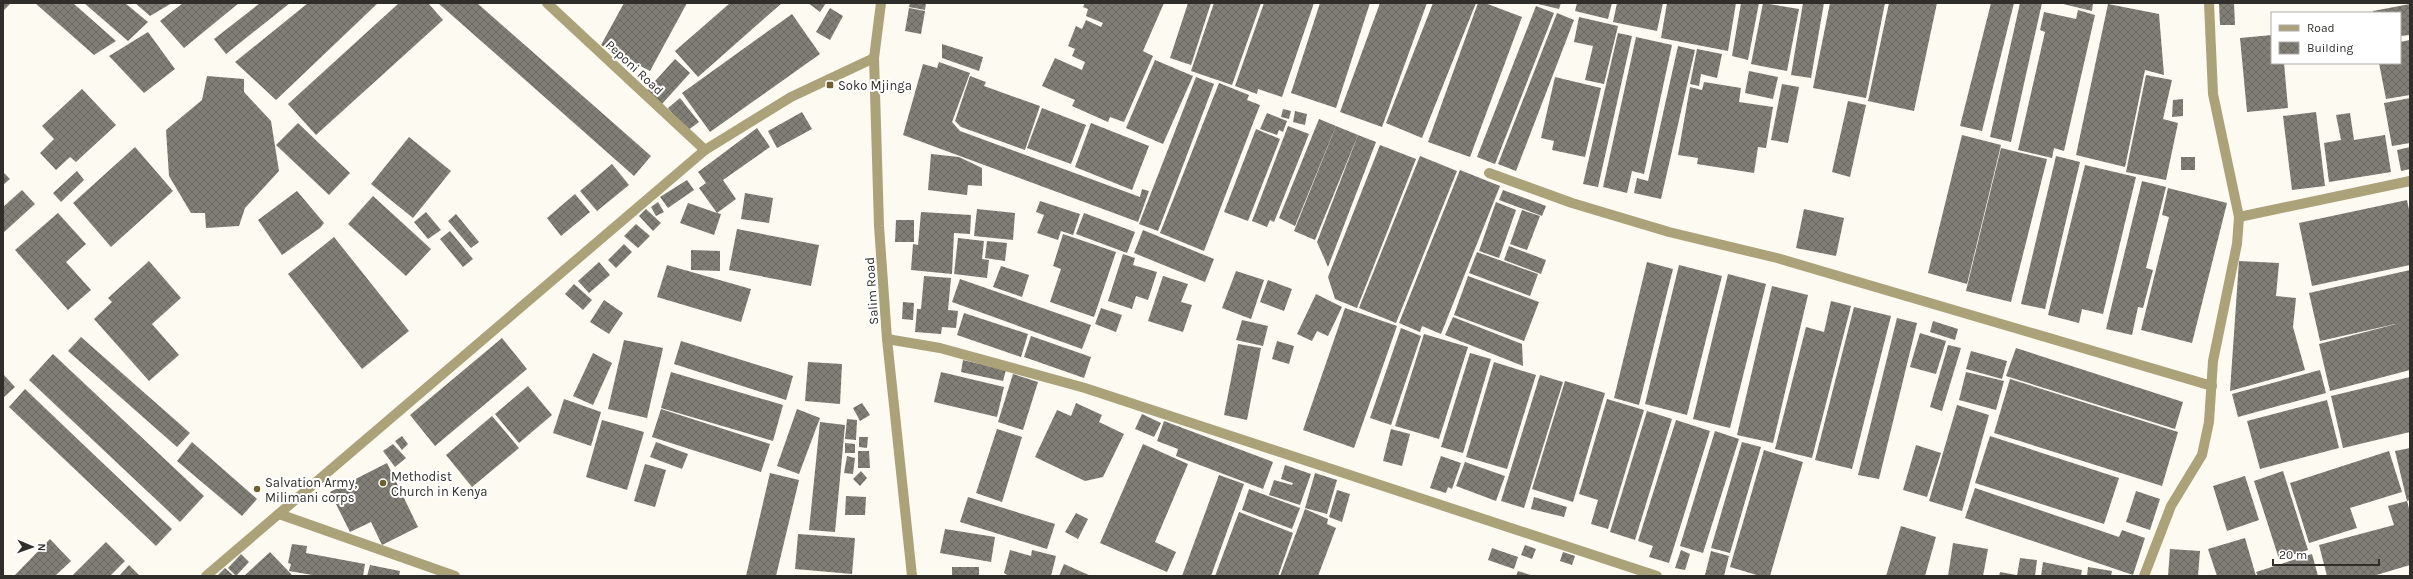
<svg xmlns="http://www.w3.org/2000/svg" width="2413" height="579" viewBox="0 0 2413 579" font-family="Karla,sans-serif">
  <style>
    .building { fill: url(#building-cross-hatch) }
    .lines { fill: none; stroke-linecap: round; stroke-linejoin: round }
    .service { stroke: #aba27a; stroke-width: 10 }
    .minor { stroke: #aba27a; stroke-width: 10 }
    .poi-dot { fill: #6d612e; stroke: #fff; stroke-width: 1.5 }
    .labels { text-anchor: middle; stroke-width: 4; stroke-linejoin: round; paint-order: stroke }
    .street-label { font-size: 13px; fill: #2f2e2b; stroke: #fff }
    .poi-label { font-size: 13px; fill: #2f2e2b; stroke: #fff; text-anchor: start }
  </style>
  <defs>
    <pattern id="building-cross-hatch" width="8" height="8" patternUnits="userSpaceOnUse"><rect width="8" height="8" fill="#807e76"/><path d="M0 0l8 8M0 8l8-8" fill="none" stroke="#696861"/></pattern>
  </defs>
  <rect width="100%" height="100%" fill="#fdfbf1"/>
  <g class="building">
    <path d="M 3,3 L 11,3 L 3,11 Z"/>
    <path d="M 35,3 L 73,3 L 116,41 L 94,55 Z"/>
    <path d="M 84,3 L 125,3 L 148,22 L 128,41 Z"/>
    <path d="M 135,3 L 172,3 L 150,16 Z"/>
    <path d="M 183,3 L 239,3 L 184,48 L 160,21 Z"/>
    <path d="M 260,3 L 290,3 L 226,54 L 214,39 Z"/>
    <path d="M 308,3 L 378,3 L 276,100 L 235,62 Z"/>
    <path d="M 399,3 L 428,3 L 443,20 L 316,135 L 288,104 Z"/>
    <path d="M 438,3 L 477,3 L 651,156 L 634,176 Z"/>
    <path d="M 624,3 L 687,3 L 650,71 L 601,45 Z"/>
    <path d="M 730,3 L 782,3 L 698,77 L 675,51 Z"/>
    <path d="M 808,3 L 826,3 L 820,12 Z"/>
    <path d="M 910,3 L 926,3 L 925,10 L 909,7 Z"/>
    <path d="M 1085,3 L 1164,3 L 1143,51 L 1153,56 L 1124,122 L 1110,117 L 1108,122 L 1072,106 L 1075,100 L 1042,86 L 1055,58 L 1082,70 L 1085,62 L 1072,56 L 1075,49 L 1068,46 L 1076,26 L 1082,29 L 1086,20 L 1101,27 L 1103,23 L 1086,16 L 1088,9 L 1083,7 Z"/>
    <path d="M 1188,3 L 1211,3 L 1191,65 L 1170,58 Z"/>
    <path d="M 1214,3 L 1261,3 L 1232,85 L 1191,71 Z"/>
    <path d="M 1264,3 L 1314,3 L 1282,97 L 1258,89 L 1257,94 L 1235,86 Z"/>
    <path d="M 1320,3 L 1370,3 L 1336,108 L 1291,93 Z"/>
    <path d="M 1380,3 L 1427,3 L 1382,127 L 1340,112 Z"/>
    <path d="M 1433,3 L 1476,3 L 1422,138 L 1386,123 Z"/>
    <path d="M 1478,3 L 1485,3 L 1522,17 L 1470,157 L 1428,142 Z"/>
    <path d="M 1534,3 L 1561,3 L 1559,9 Z"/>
    <path d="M 1577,3 L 1612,3 L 1608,19 L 1575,11 Z"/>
    <path d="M 1617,3 L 1663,3 L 1657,31 L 1613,22 Z"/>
    <path d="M 1667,3 L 1736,3 L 1728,51 L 1661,38 Z"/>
    <path d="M 1741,3 L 1759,3 L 1748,60 L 1732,56 Z"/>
    <path d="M 1763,3 L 1799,9 L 1787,71 L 1751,64 Z"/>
    <path d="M 1803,3 L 1824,3 L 1811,78 L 1791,75 Z"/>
    <path d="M 1830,3 L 1885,3 L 1866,98 L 1813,88 Z"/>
    <path d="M 1889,3 L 1937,3 L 1914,111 L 1868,101 Z"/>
    <path d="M 1991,3 L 2014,3 L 1982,131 L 1960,126 Z"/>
    <path d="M 2020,3 L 2042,3 L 2011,142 L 1990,137 Z"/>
    <path d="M 2059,3 L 2093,3 L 2092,11 Z"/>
    <path d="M 2219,3 L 2234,3 L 2235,25 L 2220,25 Z"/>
    <path d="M 2108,4 L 2159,14 L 2164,75 L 2145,70 L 2125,167 L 2076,155 Z"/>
    <path d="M 2410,4 L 2410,35 L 2400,36 L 2400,13 L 2373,13 L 2373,11 Z"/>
    <path d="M 1536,6 L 1554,13 L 1495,164 L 1477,157 Z"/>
    <path d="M 830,8 L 843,16 L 830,40 L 816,32 Z"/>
    <path d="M 909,8 L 925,11 L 921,34 L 905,31 Z"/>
    <path d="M 2078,10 L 2095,15 L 2064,151 L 2054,148 L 2052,158 L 2018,150 L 2045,32 L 2040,30 L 2044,12 L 2076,19 Z"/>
    <path d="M 1557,13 L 1574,20 L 1516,171 L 1498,164 Z"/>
    <path d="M 792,14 L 820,54 L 710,132 L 682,93 Z"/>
    <path d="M 1579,17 L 1618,26 L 1604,84 L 1585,80 L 1593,46 L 1574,42 Z"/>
    <path d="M 148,32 L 175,69 L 144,93 L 109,56 Z"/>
    <path d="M 1618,33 L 1632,36 L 1598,187 L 1583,184 Z"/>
    <path d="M 2272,35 L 2272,63 L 2284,63 L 2288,108 L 2247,112 L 2240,38 Z"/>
    <path d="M 1636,37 L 1672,45 L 1644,174 L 1632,171 L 1627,193 L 1603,187 Z"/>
    <path d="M 2410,40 L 2410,95 L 2386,99 L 2379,63 L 2400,63 L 2400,42 Z"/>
    <path d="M 942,44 L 983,57 L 979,71 L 942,58 Z"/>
    <path d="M 1678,46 L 1695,50 L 1661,199 L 1634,193 L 1637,178 L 1648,181 Z"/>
    <path d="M 1697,49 L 1722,54 L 1717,78 L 1701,74 L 1699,86 L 1690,84 Z"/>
    <path d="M 675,59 L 690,73 L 662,104 L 647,90 Z"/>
    <path d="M 1155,60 L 1193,76 L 1163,144 L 1126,128 Z"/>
    <path d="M 939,62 L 970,73 L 952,122 L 960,131 L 1140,197 L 1142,189 L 1149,191 L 1138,222 L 903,135 L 923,64 L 937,68 Z"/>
    <path d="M 1749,71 L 1778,77 L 1773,99 L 1745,93 Z"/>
    <path d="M 2146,75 L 2172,80 L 2163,119 L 2178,123 L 2166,180 L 2126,172 Z"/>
    <path d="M 207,76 L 244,79 L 244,92 L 271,121 L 279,171 L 245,208 L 239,226 L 206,228 L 205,213 L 191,213 L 169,176 L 166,130 L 202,100 Z"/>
    <path d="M 970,76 L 986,82 L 984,86 L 1040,106 L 1025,150 L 961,127 L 955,121 Z"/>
    <path d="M 1196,77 L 1214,84 L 1158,231 L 1139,224 Z"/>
    <path d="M 1555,77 L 1601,88 L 1585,157 L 1552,150 L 1554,141 L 1541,138 Z"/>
    <path d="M 1704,82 L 1741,88 L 1739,102 L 1773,107 L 1766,148 L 1758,147 L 1754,173 L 1697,164 L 1698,158 L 1678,155 L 1690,87 L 1702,90 Z"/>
    <path d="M 1219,83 L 1249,95 L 1247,100 L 1260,105 L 1204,251 L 1160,233 Z"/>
    <path d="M 1782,84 L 1799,87 L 1788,143 L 1771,140 Z"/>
    <path d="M 82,89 L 116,125 L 76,162 L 70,157 L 56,170 L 40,153 L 54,139 L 42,126 Z"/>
    <path d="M 680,98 L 699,122 L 687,131 L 668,108 Z"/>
    <path d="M 2410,98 L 2410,143 L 2392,146 L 2384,103 Z"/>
    <path d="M 2183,99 L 2183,116 L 2172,117 L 2173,100 Z"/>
    <path d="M 1848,101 L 1866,105 L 1850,177 L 1832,172 Z"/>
    <path d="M 1042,108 L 1086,125 L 1071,164 L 1027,148 Z"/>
    <path d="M 1283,109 L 1291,111 L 1289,119 L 1281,117 Z"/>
    <path d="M 1295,111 L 1307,114 L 1305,125 L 1293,122 Z"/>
    <path d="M 802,112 L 812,129 L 777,148 L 768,131 Z"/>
    <path d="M 2316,112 L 2325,186 L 2292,190 L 2283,116 Z"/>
    <path d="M 1267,113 L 1287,121 L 1283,132 L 1279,130 L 1277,135 L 1260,129 Z"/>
    <path d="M 2350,113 L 2354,140 L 2385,135 L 2391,172 L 2329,182 L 2324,143 L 2341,140 L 2336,115 Z"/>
    <path d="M 1319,119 L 1336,126 L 1295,226 L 1279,218 Z"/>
    <path d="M 298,123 L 350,173 L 329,195 L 276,145 Z"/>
    <path d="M 1091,123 L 1149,146 L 1132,190 L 1075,167 Z"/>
    <path d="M 1288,126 L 1309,134 L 1274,222 L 1270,220 L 1267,227 L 1252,221 Z"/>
    <path d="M 1336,126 L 1358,135 L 1315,240 L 1294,231 Z"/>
    <path d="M 757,128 L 770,147 L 723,180 L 736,199 L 717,213 L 721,214 L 714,235 L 680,223 L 688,203 L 717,213 L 699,188 L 706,183 L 698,172 Z"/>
    <path d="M 1256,129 L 1280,139 L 1248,221 L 1224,212 Z"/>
    <path d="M 1358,135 L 1376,142 L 1328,267 L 1317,242 Z"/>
    <path d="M 1962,135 L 2001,145 L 1967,284 L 1928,273 Z"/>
    <path d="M 409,137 L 451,171 L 413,218 L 371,184 Z"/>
    <path d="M 1380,145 L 1416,159 L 1357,308 L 1335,299 L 1328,277 Z"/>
    <path d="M 135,147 L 173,191 L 111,247 L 73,203 Z"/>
    <path d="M 2410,147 L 2410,169 L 2401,171 L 2397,150 Z"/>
    <path d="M 2001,148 L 2047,159 L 2011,302 L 1966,291 Z"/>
    <path d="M 931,154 L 959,157 L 982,168 L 982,186 L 968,185 L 967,195 L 928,190 Z"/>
    <path d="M 1420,156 L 1457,171 L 1396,323 L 1359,308 Z"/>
    <path d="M 2056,156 L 2080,162 L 2045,309 L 2021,304 Z"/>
    <rect x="2181" y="157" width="14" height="13"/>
    <path d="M 612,164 L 629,185 L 597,211 L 580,191 Z"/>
    <path d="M 2085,165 L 2136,177 L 2103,314 L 2082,309 L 2079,323 L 2048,315 Z"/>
    <path d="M 1460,170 L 1500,186 L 1441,334 L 1422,326 L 1420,332 L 1399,323 Z"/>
    <path d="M 77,171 L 84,180 L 61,202 L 53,193 Z"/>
    <path d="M 3,172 L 10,179 L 3,185 Z"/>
    <path d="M 687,180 L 694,190 L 668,208 L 660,197 Z"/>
    <path d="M 2142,181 L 2166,187 L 2146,268 L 2153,270 L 2143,308 L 2138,307 L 2132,335 L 2106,329 Z"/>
    <path d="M 2168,188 L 2227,203 L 2192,343 L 2141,330 L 2169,217 L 2162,215 Z"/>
    <path d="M 22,190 L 35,204 L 3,233 L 3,207 Z"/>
    <path d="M 1503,190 L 1546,206 L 1542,216 L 1499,200 Z"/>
    <path d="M 297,191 L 324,223 L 320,228 L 282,255 L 258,220 Z"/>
    <path d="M 745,193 L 773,198 L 769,223 L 741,219 Z"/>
    <path d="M 575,194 L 590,212 L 561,236 L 547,218 Z"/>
    <path d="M 373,196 L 431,249 L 406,276 L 348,224 Z"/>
    <path d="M 2407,200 L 2410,215 L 2410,265 L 2312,286 L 2299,223 Z"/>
    <path d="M 1040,201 L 1080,214 L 1073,235 L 1061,231 L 1058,240 L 1037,233 L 1044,215 L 1036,212 Z"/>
    <path d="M 658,202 L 664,212 L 656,216 L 651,207 Z"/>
    <path d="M 1496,202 L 1516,210 L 1499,258 L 1479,251 Z"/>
    <path d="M 646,209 L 661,223 L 653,231 L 639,216 Z"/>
    <path d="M 977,209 L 1015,213 L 1013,240 L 974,236 Z"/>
    <path d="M 1804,209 L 1844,218 L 1836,256 L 1796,248 Z"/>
    <path d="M 1522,210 L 1540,216 L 1527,250 L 1510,244 Z"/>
    <path d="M 426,212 L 441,230 L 428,239 L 414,222 Z"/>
    <path d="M 921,212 L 971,215 L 970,234 L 954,233 L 952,274 L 911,270 L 913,244 L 918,245 Z"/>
    <path d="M 58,213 L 86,244 L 66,262 L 91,290 L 68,310 L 15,250 Z"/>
    <path d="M 1084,213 L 1135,232 L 1127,253 L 1076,234 Z"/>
    <path d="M 456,214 L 479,242 L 471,248 L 448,221 Z"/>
    <path d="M 896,220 L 914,220 L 914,242 L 895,242 Z"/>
    <path d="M 636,224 L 650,236 L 638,248 L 624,236 Z"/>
    <path d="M 737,229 L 819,245 L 811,286 L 729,270 Z"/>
    <path d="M 1143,230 L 1214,259 L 1205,282 L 1134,253 Z"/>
    <path d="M 450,231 L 473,259 L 463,267 L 440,239 Z"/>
    <path d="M 1063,234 L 1116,252 L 1094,317 L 1050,302 L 1061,269 L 1053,266 Z"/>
    <path d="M 334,237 L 409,331 L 362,369 L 288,274 Z"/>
    <path d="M 958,238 L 984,241 L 982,259 L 989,260 L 987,278 L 954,274 Z"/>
    <path d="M 987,241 L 1007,243 L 1005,261 L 985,258 Z"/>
    <path d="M 624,244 L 632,252 L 616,268 L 608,260 Z"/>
    <path d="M 1509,246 L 1546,260 L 1541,274 L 1504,260 Z"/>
    <path d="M 691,250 L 720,251 L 720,271 L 691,270 Z"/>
    <path d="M 1477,252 L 1538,274 L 1530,296 L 1469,273 Z"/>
    <path d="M 1123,254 L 1135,258 L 1133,265 L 1157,272 L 1148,300 L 1136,296 L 1132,309 L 1108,301 Z"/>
    <path d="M 149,261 L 181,298 L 152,324 L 179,355 L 149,381 L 94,319 L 112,302 L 108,298 Z"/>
    <path d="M 2239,261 L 2279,263 L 2276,296 L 2296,298 L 2293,327 L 2305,370 L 2230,391 Z"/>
    <path d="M 599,262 L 610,275 L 589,293 L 578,281 Z"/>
    <path d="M 1647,262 L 1673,269 L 1639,405 L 1614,398 Z"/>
    <path d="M 667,265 L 751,289 L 741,322 L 657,297 Z"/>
    <path d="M 1679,265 L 1722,276 L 1687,415 L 1645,404 Z"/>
    <path d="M 1001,266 L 1029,275 L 1022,297 L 993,287 Z"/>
    <path d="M 2410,270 L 2410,370 L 2330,391 L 2319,344 L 2400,323 L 2320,341 L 2309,293 Z"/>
    <path d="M 1236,271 L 1264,280 L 1251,319 L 1222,308 Z"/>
    <path d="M 1728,274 L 1766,284 L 1730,428 L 1693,419 Z"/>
    <path d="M 924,276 L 951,278 L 948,310 L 958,311 L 956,328 L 942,327 L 941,334 L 915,332 L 917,309 L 921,309 Z"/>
    <path d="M 1163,276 L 1188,284 L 1181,302 L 1192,305 L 1183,332 L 1148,321 Z"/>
    <path d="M 1468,276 L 1539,302 L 1524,341 L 1454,315 Z"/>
    <path d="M 960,279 L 1091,325 L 1082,349 L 952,302 Z"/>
    <path d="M 1268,280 L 1292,289 L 1284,311 L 1260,302 Z"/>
    <path d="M 574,284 L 592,300 L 583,310 L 565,294 Z"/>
    <path d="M 1772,286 L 1808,295 L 1773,443 L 1737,435 Z"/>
    <path d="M 1316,294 L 1342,307 L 1328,336 L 1317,331 L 1312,341 L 1297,334 Z"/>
    <path d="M 604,300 L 623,313 L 609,334 L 590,322 Z"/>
    <path d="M 1831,301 L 1851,306 L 1812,458 L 1775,449 L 1806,327 L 1824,332 Z"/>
    <path d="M 903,302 L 914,303 L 913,320 L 902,319 Z"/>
    <path d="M 1854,307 L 1891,316 L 1852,469 L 1815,460 Z"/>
    <path d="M 1101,308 L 1122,315 L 1116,332 L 1095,324 Z"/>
    <path d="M 1345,308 L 1397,326 L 1354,448 L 1303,430 Z"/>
    <path d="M 964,313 L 1028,334 L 1021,357 L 957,335 Z"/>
    <path d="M 1453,317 L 1522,344 L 1523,366 L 1445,335 Z"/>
    <path d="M 1897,318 L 1917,323 L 1879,479 L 1858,475 Z"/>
    <path d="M 1242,320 L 1268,326 L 1263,346 L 1236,340 Z"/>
    <path d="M 1933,321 L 1958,329 L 1955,340 L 1930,332 Z"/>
    <path d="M 1401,328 L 1421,336 L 1391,425 L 1370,418 Z"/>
    <path d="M 1920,333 L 1946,341 L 1936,374 L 1910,367 Z"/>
    <path d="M 1424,334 L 1468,347 L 1439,439 L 1395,426 Z"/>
    <path d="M 1031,336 L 1091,357 L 1084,378 L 1024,357 Z"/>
    <path d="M 81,337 L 190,433 L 177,447 L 68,351 Z"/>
    <path d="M 502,338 L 527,369 L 435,446 L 410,415 Z"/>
    <path d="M 624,340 L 663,348 L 647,418 L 608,409 Z"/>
    <path d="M 681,341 L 793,376 L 786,400 L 674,364 Z"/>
    <path d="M 1277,341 L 1294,346 L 1289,364 L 1272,359 Z"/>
    <path d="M 1238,344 L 1261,348 L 1247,420 L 1224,415 Z"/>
    <path d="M 1948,345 L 1961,348 L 1942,411 L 1930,407 Z"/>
    <path d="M 2016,348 L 2183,402 L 2175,429 L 2006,376 Z"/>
    <path d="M 1971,351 L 2007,361 L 2002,379 L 1966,369 Z"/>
    <path d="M 593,353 L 612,363 L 593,405 L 573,396 Z"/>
    <path d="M 1470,353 L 1491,359 L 1463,453 L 1441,447 Z"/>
    <path d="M 53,354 L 204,496 L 180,522 L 29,380 Z"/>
    <path d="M 963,360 L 1006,370 L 1003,381 L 961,372 Z"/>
    <path d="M 808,362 L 842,364 L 840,404 L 805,401 Z"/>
    <path d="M 1494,362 L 1536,375 L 1507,469 L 1466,457 Z"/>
    <path d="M 2320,370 L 2326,393 L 2238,417 L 2232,394 Z"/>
    <path d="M 671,372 L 783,405 L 773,441 L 661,408 Z"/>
    <path d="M 941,372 L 1004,387 L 997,417 L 934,402 Z"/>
    <path d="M 1966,372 L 2004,381 L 1996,410 L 1959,400 Z"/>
    <path d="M 3,374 L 15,387 L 3,398 Z"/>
    <path d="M 1013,374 L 1038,382 L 1023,430 L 998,422 Z"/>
    <path d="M 1540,375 L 1563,382 L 1524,508 L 1501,501 Z"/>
    <path d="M 2410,377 L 2410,432 L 2343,448 L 2331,396 Z"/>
    <path d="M 2010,379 L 2178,432 L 2162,486 L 1994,433 Z"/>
    <path d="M 1565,381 L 1605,393 L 1573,502 L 1532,489 Z"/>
    <path d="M 528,386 L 552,415 L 519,443 L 495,414 Z"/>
    <path d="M 25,389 L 172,529 L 156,546 L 9,407 Z"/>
    <path d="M 564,399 L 601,412 L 591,446 L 553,433 Z"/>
    <path d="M 1607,399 L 1644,410 L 1608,529 L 1591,524 L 1598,500 L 1579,494 Z"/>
    <path d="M 2327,400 L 2339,448 L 2260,469 L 2247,421 Z"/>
    <path d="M 862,403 L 870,415 L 860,421 L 853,408 Z"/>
    <path d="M 1076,403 L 1102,415 L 1099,422 L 1124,434 L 1103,477 L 1085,481 L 1035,457 L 1057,410 L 1071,416 Z"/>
    <path d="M 1957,405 L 1989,415 L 1962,511 L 1929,501 Z"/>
    <path d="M 661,409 L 770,444 L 761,472 L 652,437 Z"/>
    <path d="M 797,409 L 820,418 L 799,474 L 777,466 Z"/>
    <path d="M 1647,411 L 1672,419 L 1635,540 L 1610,532 Z"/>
    <path d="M 1142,414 L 1161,423 L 1154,437 L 1135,429 Z"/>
    <path d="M 492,416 L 519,448 L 472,487 L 446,455 Z"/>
    <path d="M 847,419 L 857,420 L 856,440 L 845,439 Z"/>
    <path d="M 602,420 L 644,432 L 627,490 L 586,477 Z"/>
    <path d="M 1676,420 L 1710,431 L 1669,563 L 1649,557 L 1653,546 L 1638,541 Z"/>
    <path d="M 1164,421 L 1273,462 L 1263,489 L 1176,456 L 1178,449 L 1157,441 Z"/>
    <path d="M 820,422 L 845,425 L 835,532 L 809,530 Z"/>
    <path d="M 997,429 L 1022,437 L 1002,502 L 976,493 Z"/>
    <path d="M 1391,429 L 1410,434 L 1402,466 L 1383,461 Z"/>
    <path d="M 1715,431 L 1739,439 L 1703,553 L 1680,546 Z"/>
    <path d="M 402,436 L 408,444 L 402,450 L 395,441 Z"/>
    <path d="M 1990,436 L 2119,478 L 2104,524 L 1975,483 Z"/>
    <path d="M 859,437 L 868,437 L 867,448 L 859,447 Z"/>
    <path d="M 192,442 L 257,499 L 242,516 L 177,461 Z"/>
    <path d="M 656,442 L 688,454 L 682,469 L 650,457 Z"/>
    <path d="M 1742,442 L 1761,447 L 1730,553 L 1711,548 Z"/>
    <path d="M 845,443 L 855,444 L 855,453 L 845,453 Z"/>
    <path d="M 393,444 L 406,458 L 395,467 L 383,451 Z"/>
    <path d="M 1143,444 L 1188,464 L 1155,542 L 1176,552 L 1167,572 L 1100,543 Z"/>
    <path d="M 1916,445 L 1941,453 L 1927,497 L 1903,490 Z"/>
    <path d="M 2410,448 L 2410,500 L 2407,501 L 2395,451 Z"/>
    <path d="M 1764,450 L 1803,462 L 1770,576 L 1760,576 L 1730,567 Z"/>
    <path d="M 858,451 L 869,451 L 870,468 L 858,468 Z"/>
    <path d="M 2389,451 L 2402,492 L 2350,508 L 2357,528 L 2309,543 L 2290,483 Z"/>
    <path d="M 847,456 L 855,458 L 853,474 L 844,473 Z"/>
    <path d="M 1441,456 L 1461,463 L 1452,489 L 1448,487 L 1446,493 L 1430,488 Z"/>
    <path d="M 1465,462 L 1505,476 L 1496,501 L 1456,486 Z"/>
    <path d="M 387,463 L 418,527 L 382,545 L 371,522 L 350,532 L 330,492 Z"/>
    <path d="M 645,464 L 666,470 L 655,507 L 634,501 Z"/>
    <path d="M 1285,465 L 1311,474 L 1300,505 L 1269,495 L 1274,480 L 1292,485 L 1293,483 L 1281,479 Z"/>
    <path d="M 861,471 L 867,478 L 860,486 L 853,479 Z"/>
    <path d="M 2283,471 L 2308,550 L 2279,559 L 2254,481 Z"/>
    <path d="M 770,473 L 799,480 L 776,576 L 746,576 Z"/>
    <path d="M 1315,473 L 1337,480 L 1327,514 L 1305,508 Z"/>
    <path d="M 1219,475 L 1244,484 L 1211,576 L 1182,576 Z"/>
    <path d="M 2245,476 L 2259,520 L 2227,531 L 2213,486 Z"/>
    <path d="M 1975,488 L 2119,537 L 2122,530 L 2145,538 L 2133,575 L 1965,518 Z"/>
    <path d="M 1249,489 L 1300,508 L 1292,529 L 1242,510 Z"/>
    <path d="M 1337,490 L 1350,494 L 1342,522 L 1329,517 Z"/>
    <path d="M 2136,491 L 2160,499 L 2150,530 L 2126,522 Z"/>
    <path d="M 846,496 L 866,497 L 865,515 L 845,515 Z"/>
    <path d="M 968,497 L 1055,524 L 1047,549 L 960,522 Z"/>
    <path d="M 1534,497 L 1567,507 L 1564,517 L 1531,509 Z"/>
    <path d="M 2407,501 L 2410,512 L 2410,565 L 2373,576 L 2327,576 L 2319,545 L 2394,525 L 2388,506 Z"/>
    <path d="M 1305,509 L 1328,519 L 1327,524 L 1336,528 L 1318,576 L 1280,576 Z"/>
    <path d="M 1239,512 L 1293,533 L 1278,576 L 1215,576 Z"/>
    <path d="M 1076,513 L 1088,519 L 1078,539 L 1065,532 Z"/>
    <path d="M 1901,526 L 1936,537 L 1925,576 L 1886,576 Z"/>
    <path d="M 945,529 L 995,537 L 991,562 L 940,553 Z"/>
    <path d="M 798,534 L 855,538 L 852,574 L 795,569 Z"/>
    <path d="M 2245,538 L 2256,576 L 2217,576 L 2208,549 Z"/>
    <path d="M 50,539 L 71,561 L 55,576 L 14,576 Z"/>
    <path d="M 106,542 L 125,561 L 110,576 L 72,576 Z"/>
    <path d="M 1953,543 L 1988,549 L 1983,576 L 1948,576 Z"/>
    <path d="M 292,544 L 307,546 L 306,553 L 365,564 L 363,576 L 318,576 L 289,571 L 291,564 L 288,563 Z"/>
    <path d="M 1525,545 L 1536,549 L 1532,559 L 1521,555 Z"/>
    <path d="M 1492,548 L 1518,557 L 1514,569 L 1488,560 Z"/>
    <path d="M 2170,549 L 2200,551 L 2198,576 L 2168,576 Z"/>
    <path d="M 1010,550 L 1031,556 L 1032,550 L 1056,556 L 1051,576 L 1009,576 L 1004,573 Z"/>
    <path d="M 1681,550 L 1690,554 L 1685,570 L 1675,568 Z"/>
    <path d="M 1711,551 L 1729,556 L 1724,576 L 1705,575 Z"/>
    <path d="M 270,552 L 293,576 L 244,576 Z"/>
    <path d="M 1563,552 L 1575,556 L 1572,565 L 1560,561 Z"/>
    <path d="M 241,554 L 249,562 L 236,576 L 228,568 Z"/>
    <path d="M 2312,554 L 2318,576 L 2258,576 L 2256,572 Z"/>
    <path d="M 2020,558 L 2037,560 L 2035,576 L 2017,576 Z"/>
    <path d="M 2043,562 L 2082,570 L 2081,576 L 2041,576 Z"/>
    <path d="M 1064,564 L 1091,576 L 1059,576 Z"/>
    <path d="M 129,565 L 140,576 L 119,576 Z"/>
    <path d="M 370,565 L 400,571 L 399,576 L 367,576 Z"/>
    <rect x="952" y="567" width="27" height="9"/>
    <path d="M 2088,567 L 2112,571 L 2111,576 L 2087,576 Z"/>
    <path d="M 225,568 L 234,576 L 217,576 Z"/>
    <path d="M 1518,571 L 1534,576 L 1516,576 Z"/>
    <path d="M 2000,572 L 2016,575 L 2016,576 L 1999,576 Z"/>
  </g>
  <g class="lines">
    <path class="service" d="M 279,514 L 455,576"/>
    <g class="minor">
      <path d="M 547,3 L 705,150"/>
      <path d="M 881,3 L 874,58 L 879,226 L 887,339 L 912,576"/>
      <path d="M 1489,173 L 1572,203 L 1669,232 L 1777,258 L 2212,386"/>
      <path d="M 2239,217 L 2410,181"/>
      <path d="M 887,339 L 940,348 L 1085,388 L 1657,576"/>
      <path d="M 206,576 L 705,150 L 791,97 L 874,58"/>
      <path d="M 2144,576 L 2171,506 L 2202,455 L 2209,422 L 2213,361 L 2237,244 L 2239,217 L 2213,94 L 2209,3"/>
    </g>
  </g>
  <g class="poi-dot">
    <rect x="826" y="81" width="8" height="8" rx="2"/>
    <circle cx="383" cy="483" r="4"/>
    <circle cx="257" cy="489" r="4"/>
  </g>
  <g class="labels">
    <g class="street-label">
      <text transform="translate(635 67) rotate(43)" y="5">Peponi Road</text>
      <text transform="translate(871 291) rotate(-94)" y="5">Salim Road</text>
    </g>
    <g class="poi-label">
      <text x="838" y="90">Soko Mjinga</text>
      <text x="391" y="481">Methodist<tspan x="391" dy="15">Church in Kenya</tspan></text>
      <text x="265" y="487">Salvation Army,<tspan x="265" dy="15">Milimani corps</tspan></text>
    </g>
  </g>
  <rect width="2413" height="579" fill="none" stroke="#2f2e2b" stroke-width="8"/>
  <rect x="2271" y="12" width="130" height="52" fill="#ffffff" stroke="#acabaa"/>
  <rect x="2279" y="25" width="20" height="6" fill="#aba27a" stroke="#acabaa"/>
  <text x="2307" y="32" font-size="12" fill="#2f2e2b">Road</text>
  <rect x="2279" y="42" width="20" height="12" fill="url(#building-cross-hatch)" stroke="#acabaa"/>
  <text x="2307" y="52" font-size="12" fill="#2f2e2b">Building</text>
  <g transform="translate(32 547) rotate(92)" stroke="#ffffff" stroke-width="3" paint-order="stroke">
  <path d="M0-3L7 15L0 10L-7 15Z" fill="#2f2e2b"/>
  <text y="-6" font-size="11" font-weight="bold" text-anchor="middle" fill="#2f2e2b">N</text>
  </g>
  <path d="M2273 559v6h106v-6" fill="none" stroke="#2f2e2b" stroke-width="2"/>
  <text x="2279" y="559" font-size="12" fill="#2f2e2b" stroke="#ffffff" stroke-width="3" paint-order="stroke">20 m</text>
</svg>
